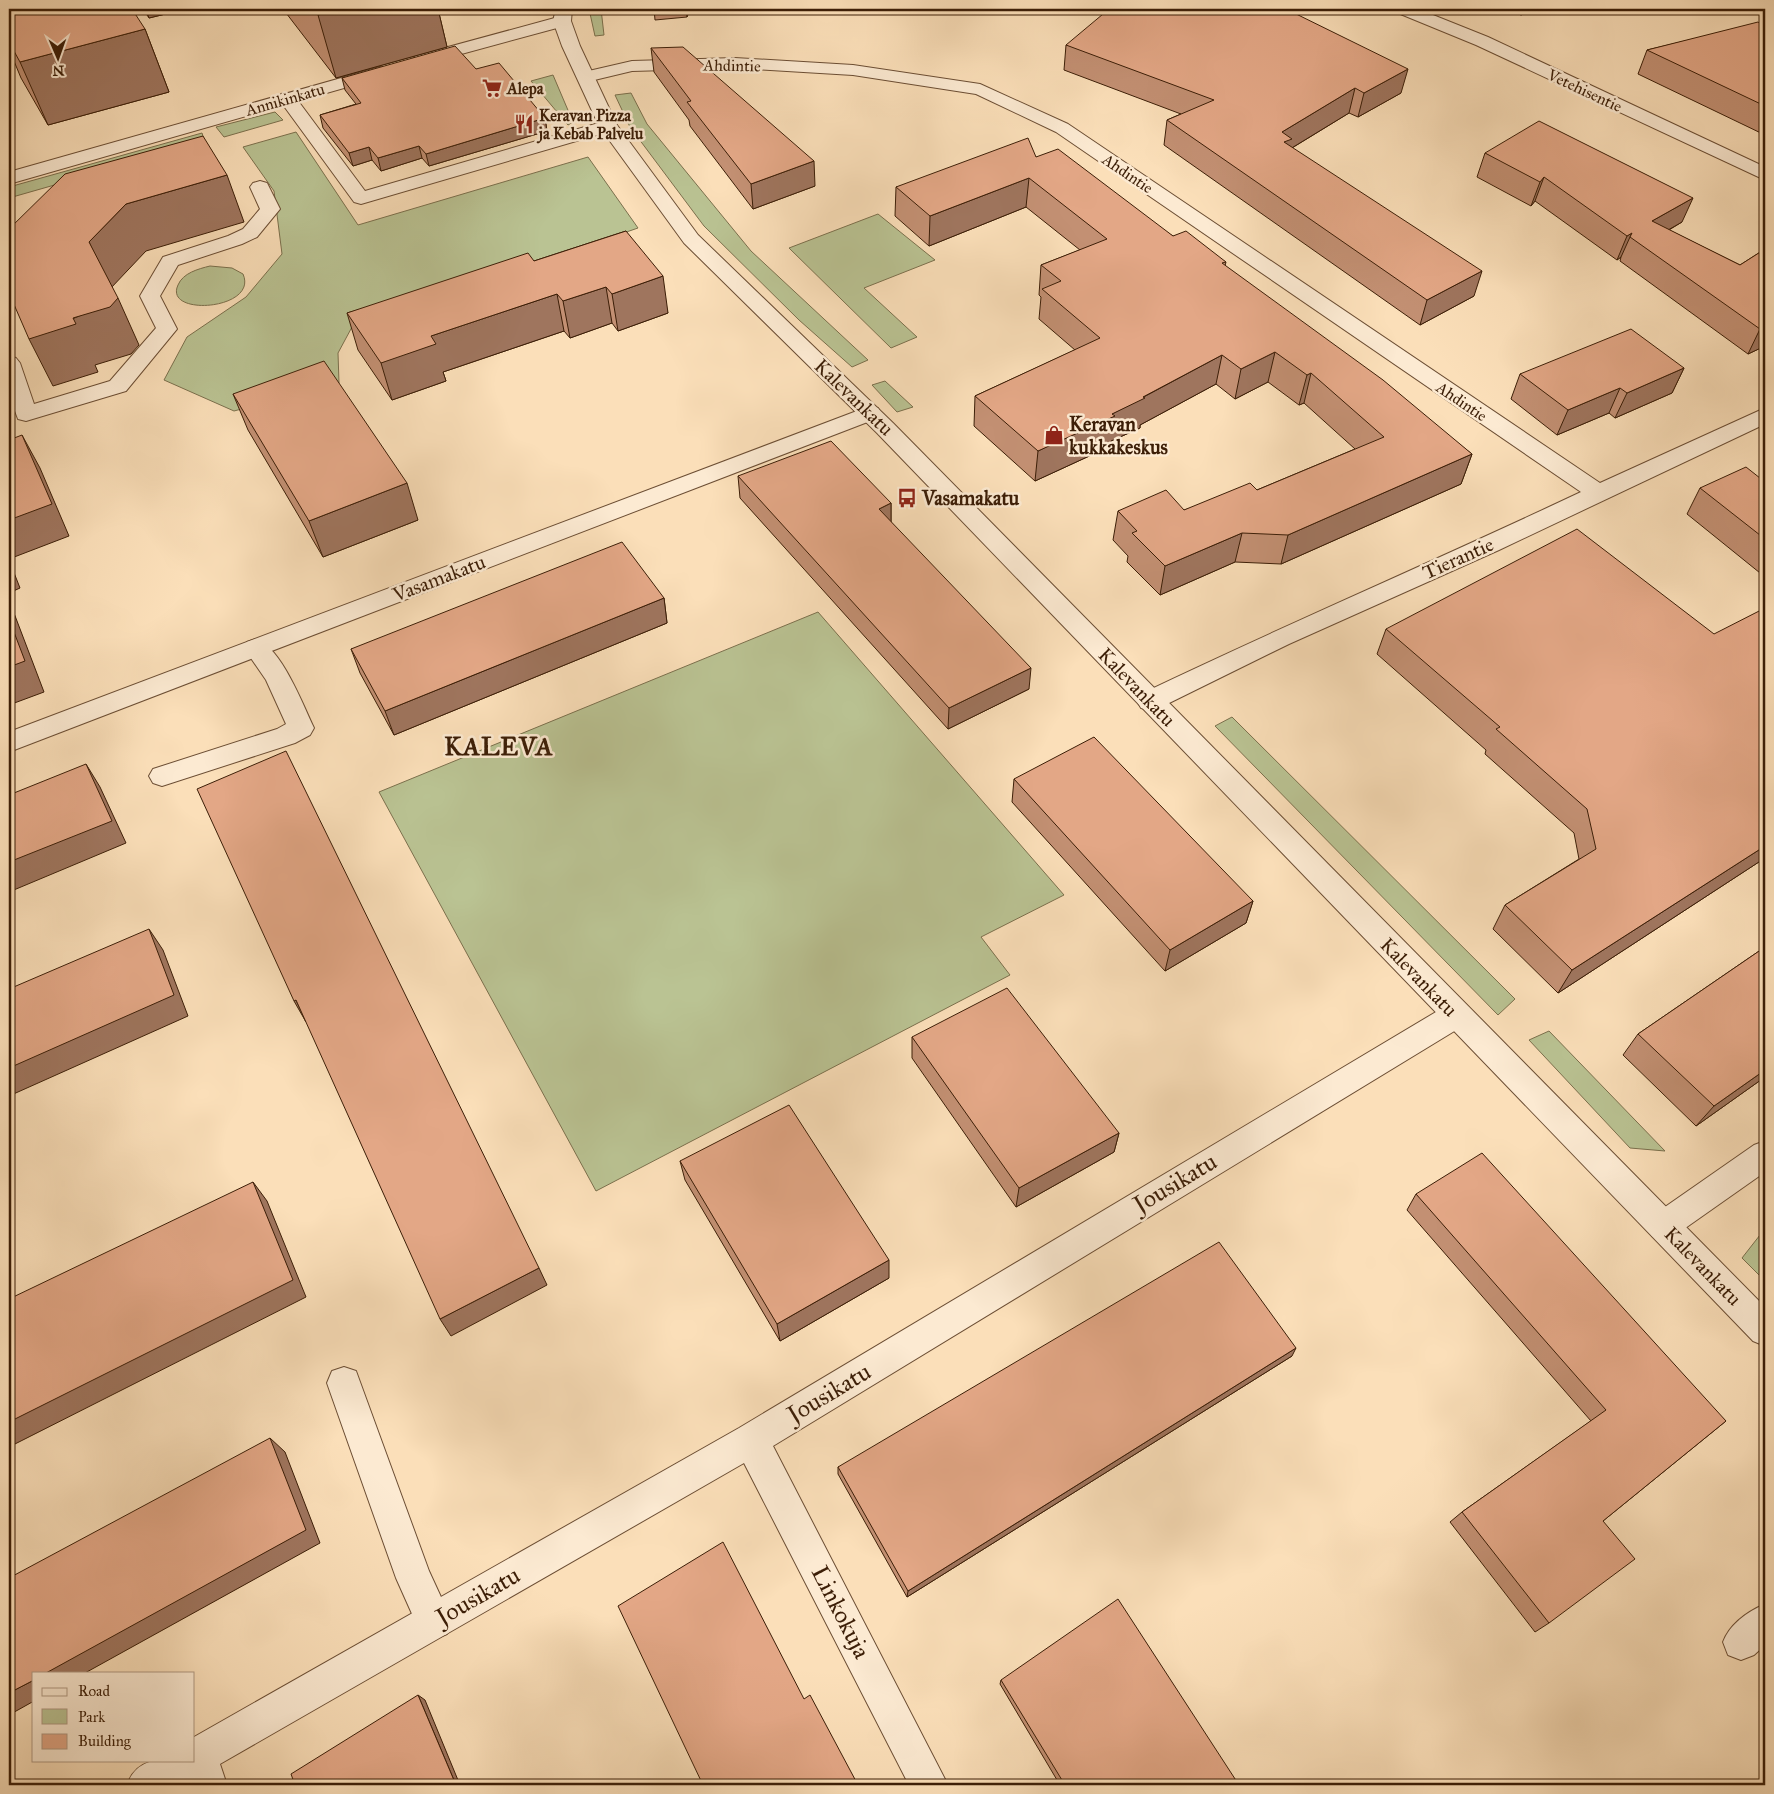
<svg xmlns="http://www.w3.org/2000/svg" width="1774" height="1794" viewBox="0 0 1774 1794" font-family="'IM FELL Great Primer',serif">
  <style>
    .green { fill: #bac393; stroke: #7b704d }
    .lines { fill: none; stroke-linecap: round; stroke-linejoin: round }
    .service-casing { stroke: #6c4e34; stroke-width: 2 }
    .minor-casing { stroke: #6c4e34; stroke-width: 2 }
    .tertiary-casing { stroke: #6c4e34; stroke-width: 2 }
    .service { fill: #fcead2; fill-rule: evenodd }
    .minor { fill: #fcead2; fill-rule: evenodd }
    .tertiary { fill: #fcead2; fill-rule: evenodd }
    .wall { fill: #c39073; stroke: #3c1e07 }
    .shaded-wall { fill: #9f755e; stroke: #3c1e07 }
    .building { fill: #e3a786; stroke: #3c1e07 }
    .labels { text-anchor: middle; stroke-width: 5; stroke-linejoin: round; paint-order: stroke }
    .far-street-label { font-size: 16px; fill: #3c1e07; stroke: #fcead2 }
    .far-poi-label { font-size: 16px; font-weight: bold; fill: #3c1e07; stroke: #fcead2; text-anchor: start }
    .street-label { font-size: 20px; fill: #3c1e07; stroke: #fcead2 }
    .poi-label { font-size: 20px; font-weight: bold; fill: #3c1e07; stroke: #fcead2; text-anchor: start }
    .near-street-label { font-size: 24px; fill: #3c1e07; stroke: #fcead2 }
    .district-label { font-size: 25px; font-weight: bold; letter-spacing: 1px; fill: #3c1e07; stroke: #fcead2 }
  </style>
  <rect width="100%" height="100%" fill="#fbdfb9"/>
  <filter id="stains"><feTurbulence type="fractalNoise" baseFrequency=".004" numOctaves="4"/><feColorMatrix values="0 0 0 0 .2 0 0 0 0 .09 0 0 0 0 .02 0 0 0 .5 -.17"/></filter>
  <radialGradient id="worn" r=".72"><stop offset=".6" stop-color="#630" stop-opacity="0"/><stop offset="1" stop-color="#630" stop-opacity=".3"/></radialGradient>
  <g class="green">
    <path d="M 589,9 L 601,9 L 604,35 L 595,36 Z"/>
    <path d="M 553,75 L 573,122 L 568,125 L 531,81 Z"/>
    <path d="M 631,93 L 647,124 L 751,251 L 868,360 L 852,367 L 799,320 L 704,226 L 630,127 L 615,95 Z"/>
    <path d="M 275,112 L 283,120 L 224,137 L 216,127 Z"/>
    <path d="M 296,132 L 358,225 L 588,157 L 638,228 L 352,327 L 338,353 L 339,383 L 234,411 L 164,380 L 187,337 L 246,297 L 282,254 L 274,191 L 243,147 Z"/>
    <path d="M 202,133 L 205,142 L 9,198 L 9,187 Z"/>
    <path d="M 878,214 L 935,260 L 864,288 L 917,337 L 891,348 L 789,248 Z"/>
    <path d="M 210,266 L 232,268 L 243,274 C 259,310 163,317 178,285 C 183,273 198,269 210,266 Z"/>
    <path d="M 885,381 L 913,407 L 897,412 L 872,385 Z"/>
    <path d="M 818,612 L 1064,895 L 981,937 L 1010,975 L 596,1191 L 379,792 Z"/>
    <path d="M 1232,717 L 1515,999 L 1498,1015 L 1215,726 Z"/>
    <path d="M 1549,1031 L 1665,1151 L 1630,1148 L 1529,1040 Z"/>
    <path d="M 1760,1235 L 1765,1241 L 1765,1281 L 1742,1258 Z"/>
  </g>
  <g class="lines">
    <defs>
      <g id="service">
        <path d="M 287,93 L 293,94 L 365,191 L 602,122 L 608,120 L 614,122 L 617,126 L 614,130 L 361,204 L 354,202 L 278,98 L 281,94 Z"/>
        <path d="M 260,181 L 267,183 L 280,209 L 257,237 L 242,244 L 178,265 L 160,296 L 177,329 L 126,391 L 26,421 L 18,419 L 9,395 L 9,356 L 16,358 L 20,363 L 34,404 L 110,381 L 156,328 L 140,296 L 163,257 L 228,236 L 243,229 L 260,209 L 250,187 L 253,183 Z"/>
        <path d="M 256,639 C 281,647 303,705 314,728 L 310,735 L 295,743 L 162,786 L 153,783 L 149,776 L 153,769 L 277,729 L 286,724 L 266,680 L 244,648 L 247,642 Z"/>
        <path d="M 344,1367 L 356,1371 L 429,1571 L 452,1621 L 447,1634 L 434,1639 L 421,1634 L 396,1578 L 327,1383 L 332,1371 Z"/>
      </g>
      <g id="minor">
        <path d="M 1396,9 L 1418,9 L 1488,37 L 1765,167 L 1765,180 L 1476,45 L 1398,13 Z"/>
        <path d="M 562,16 L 568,17 L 571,21 L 568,25 L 421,65 L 415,64 L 412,60 L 415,56 Z"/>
        <path d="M 735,58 L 853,65 L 980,84 L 1068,124 L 1600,483 L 1765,408 L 1765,424 L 1499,550 L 1289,644 L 1159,708 L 1150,710 L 1141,708 L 1137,701 L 1141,694 C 1287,624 1435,561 1581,492 L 1056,132 L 976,94 L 853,75 L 735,68 L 632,71 L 586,82 L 580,81 L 577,77 L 580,73 L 632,61 Z"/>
        <path d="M 380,67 L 386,68 L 389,72 L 386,76 L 9,184 L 9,172 Z"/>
        <path d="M 870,406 L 878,408 L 881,413 L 878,418 L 9,752 L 9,732 Z"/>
        <path d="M 1456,1003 L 1466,1006 L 1470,1015 L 1466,1024 L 773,1446 L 948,1785 L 909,1785 L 744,1463 L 220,1764 L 227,1785 L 189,1785 L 188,1782 L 183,1785 L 127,1785 C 138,1754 166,1760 194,1760 L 194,1737 L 739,1428 L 1446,1006 Z"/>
        <path d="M 1765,1141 L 1765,1172 L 1674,1236 L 1663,1241 L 1652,1236 L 1647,1226 L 1652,1216 L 1754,1145 Z"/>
        <path d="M 1765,1604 L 1765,1645 L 1754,1655 L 1741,1660 L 1728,1655 L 1723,1642 C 1730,1624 1747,1612 1765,1604 Z"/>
      </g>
      <path id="tertiary" d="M 556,9 L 572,9 L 571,21 L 580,46 L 617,125 L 698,235 L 893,423 L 1765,1307 L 1765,1346 L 1753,1341 L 877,433 L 684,243 L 599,126 L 562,46 L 553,21 Z"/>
    </defs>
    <use href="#service" class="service-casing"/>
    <use href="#minor" class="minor-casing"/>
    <use href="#tertiary" class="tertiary-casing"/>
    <use href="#service" class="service"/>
    <use href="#minor" class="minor"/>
    <use href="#tertiary" class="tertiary"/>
  </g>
  <g class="wall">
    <path d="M 143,9 L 186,9 L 149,18 Z"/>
    <path d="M 283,9 L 438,9 L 447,47 L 336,78 Z"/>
    <path d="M 654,9 L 690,9 L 687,17 L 655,20 Z"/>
    <path d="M 1507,9 L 1531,9 L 1521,15 Z"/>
    <path d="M 9,11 L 145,29 L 169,92 L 48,125 L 21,78 L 9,49 Z"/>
    <path d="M 1765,22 L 1765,135 L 1638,74 L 1647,50 Z"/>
    <path d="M 1066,45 L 1401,93 L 1358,117 L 1349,113 L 1292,148 L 1474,296 L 1420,325 L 1164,145 L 1167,120 L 1181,114 L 1064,70 Z"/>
    <path d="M 651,48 L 815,186 L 753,209 L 690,126 L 689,120 L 654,72 Z"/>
    <path d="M 476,69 L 545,118 L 547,131 L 429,166 L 422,158 L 381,171 L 372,160 L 353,166 L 323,128 L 320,115 L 356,104 L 345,90 L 342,78 Z"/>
    <path d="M 1485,153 L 1682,222 L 1669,230 L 1740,265 L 1765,249 L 1765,346 L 1748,354 L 1620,261 L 1621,257 L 1617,260 L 1535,201 L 1531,206 L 1477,177 Z"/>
    <path d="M 1036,157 L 1173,236 L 1226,262 L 1225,266 L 1472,454 L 1461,484 L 1281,564 L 1235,562 L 1160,595 L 1127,562 L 1128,556 L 1113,540 L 1118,511 L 1184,510 L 1257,490 L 1355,449 L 1304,403 L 1299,405 L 1268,382 L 1235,399 L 1216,384 L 1140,425 L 1140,428 L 1111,441 L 1111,446 L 1035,481 L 974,426 L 975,396 L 1075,350 L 1039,319 L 1041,297 L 1039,295 L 1041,265 L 1080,250 L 1026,207 L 929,246 L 895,216 L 896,187 Z"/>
    <path d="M 626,231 L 668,313 L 618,331 L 612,323 L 570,338 L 564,331 L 443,372 L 446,381 L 392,400 L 358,350 L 347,313 L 534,261 Z"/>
    <path d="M 1684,368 L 1672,393 L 1615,418 L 1609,413 L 1557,435 L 1511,399 L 1520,374 Z"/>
    <path d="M 233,394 L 418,520 L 323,557 L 248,430 Z"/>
    <path d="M 738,476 L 891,503 L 891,522 L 1029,689 L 948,729 L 740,498 Z"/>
    <path d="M 1765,482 L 1765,577 L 1687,514 L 1700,488 Z"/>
    <path d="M 664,598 L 667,623 L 394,735 L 360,673 L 351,649 Z"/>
    <path d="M 1386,629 L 1765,858 L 1558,993 L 1493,929 L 1505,905 L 1579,859 L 1574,833 L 1485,754 L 1486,750 L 1377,654 Z"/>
    <path d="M 1014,779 L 1253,901 L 1246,923 L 1165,971 L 1012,802 Z"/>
    <path d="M 1765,947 L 1765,1077 L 1696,1126 L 1623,1055 L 1638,1034 Z"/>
    <path d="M 912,1037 L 1119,1133 L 1114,1152 L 1016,1207 L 912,1058 Z"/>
    <path d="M 680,1161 L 889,1278 L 780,1341 L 685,1180 Z"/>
    <path d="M 1416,1194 L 1726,1421 L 1603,1521 L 1549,1623 L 1535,1632 L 1450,1522 L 1462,1512 L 1591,1421 L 1407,1210 Z"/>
    <path d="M 1292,1356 L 907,1597 L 838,1474 L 838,1467 Z"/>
    <path d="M 1001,1680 L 1239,1785 L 1060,1785 L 1000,1684 Z"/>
  </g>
  <g class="shaded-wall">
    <path d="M 146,9 L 186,9 L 149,18 Z"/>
    <path d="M 341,9 L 438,9 L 447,47 L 336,78 L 318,15 Z"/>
    <path d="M 686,9 L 690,9 L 687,17 Z"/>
    <path d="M 1523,9 L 1531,9 L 1521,15 Z"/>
    <path d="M 145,29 L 169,92 L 48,125 L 20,62 Z"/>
    <path d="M 1408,69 L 1401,93 L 1358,117 L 1364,93 Z"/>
    <path d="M 1355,88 L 1349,113 L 1290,149 L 1286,164 L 1282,132 Z"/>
    <path d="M 545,118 L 547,131 L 429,166 L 426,154 Z"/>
    <path d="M 419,146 L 422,158 L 381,171 L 378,158 Z"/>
    <path d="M 369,147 L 372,160 L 353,166 L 349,153 Z"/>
    <path d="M 814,161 L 815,186 L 753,209 L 751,184 Z"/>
    <path d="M 227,175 L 244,222 L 146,251 L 110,289 L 89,242 L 126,204 Z"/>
    <path d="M 1544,177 L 1535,201 L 1531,206 L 1540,182 Z"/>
    <path d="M 1029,178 L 1026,207 L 929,246 L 930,216 Z"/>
    <path d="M 1693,198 L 1682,222 L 1642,245 L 1652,221 Z"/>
    <path d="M 1632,233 L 1630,237 L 1621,257 L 1617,260 L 1627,236 Z"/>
    <path d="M 1482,271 L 1474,296 L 1420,325 L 1427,300 Z"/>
    <path d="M 663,276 L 668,313 L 618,331 L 612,294 Z"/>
    <path d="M 606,287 L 612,323 L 570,338 L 563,301 Z"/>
    <path d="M 557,294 L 564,331 L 443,372 L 446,381 L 392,400 L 381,363 L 431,336 Z"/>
    <path d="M 118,298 L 139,345 L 131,354 L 95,365 L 98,372 L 53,386 L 29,339 Z"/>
    <path d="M 1765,327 L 1765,346 L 1748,354 L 1760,329 Z"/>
    <path d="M 1275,352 L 1268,382 L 1235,399 L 1241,369 Z"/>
    <path d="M 1222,355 L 1216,384 L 1140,425 L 1140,428 L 1111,441 L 1111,446 L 1035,481 L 1038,451 L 1112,414 Z"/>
    <path d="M 1684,368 L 1672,393 L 1615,418 L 1627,393 Z"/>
    <path d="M 1311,373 L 1304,403 L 1299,405 L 1307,375 Z"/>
    <path d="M 1620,388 L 1609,413 L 1557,435 L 1568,410 Z"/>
    <path d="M 22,435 L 40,468 L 69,536 L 9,559 L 9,520 Z"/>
    <path d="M 1472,454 L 1461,484 L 1281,564 L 1288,535 Z"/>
    <path d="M 407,483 L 418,520 L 323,557 L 309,521 Z"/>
    <path d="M 891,503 L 891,525 L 879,509 Z"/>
    <path d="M 1242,533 L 1235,562 L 1160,595 L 1165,566 Z"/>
    <path d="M 9,560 L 20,588 L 9,593 Z"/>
    <path d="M 664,598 L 667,623 L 394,735 L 385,711 Z"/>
    <path d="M 9,600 L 44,692 L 9,705 Z"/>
    <path d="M 1031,668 L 1029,689 L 948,729 L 949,708 Z"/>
    <path d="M 86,764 L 100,787 L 126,843 L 9,892 L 9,862 Z"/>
    <path d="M 1765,846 L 1765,858 L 1558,993 L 1572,970 Z"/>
    <path d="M 1253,901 L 1246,923 L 1165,971 L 1170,950 Z"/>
    <path d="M 149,929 L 163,950 L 188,1016 L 9,1096 L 9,1068 Z"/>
    <path d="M 296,1000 L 306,1022 L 294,1001 Z"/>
    <path d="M 1765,1070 L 1765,1077 L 1696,1126 L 1714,1106 Z"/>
    <path d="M 1119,1133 L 1114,1152 L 1016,1207 L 1019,1188 Z"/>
    <path d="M 253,1182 L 267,1201 L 306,1297 L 9,1447 L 9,1422 Z"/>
    <path d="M 889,1260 L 889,1278 L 780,1341 L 777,1324 Z"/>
    <path d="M 539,1268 L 547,1285 L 451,1336 L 440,1319 Z"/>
    <path d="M 1296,1348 L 1292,1356 L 907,1597 L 908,1591 Z"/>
    <path d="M 270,1438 L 285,1452 L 320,1543 L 85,1673 L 46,1673 Z"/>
    <path d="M 34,1680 L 34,1701 L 9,1715 L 9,1693 Z"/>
    <path d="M 418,1695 L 425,1700 L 460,1785 L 456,1785 Z"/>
  </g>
  <g class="building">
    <path d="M 17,9 L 132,9 L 145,29 L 20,62 L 9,42 L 9,11 Z"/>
    <path d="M 313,9 L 341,9 L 318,15 Z"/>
    <path d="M 1109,9 L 1286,9 L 1408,69 L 1364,93 L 1355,88 L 1282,132 L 1292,139 L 1284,142 L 1482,271 L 1427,300 L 1167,120 L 1214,100 L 1066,45 Z"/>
    <path d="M 1758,22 L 1761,24 L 1765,22 L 1765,106 L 1647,50 Z"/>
    <path d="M 455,46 L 476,69 L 499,63 L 545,118 L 426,154 L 419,146 L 378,158 L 369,147 L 349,153 L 320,115 L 361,103 L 342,78 Z"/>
    <path d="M 683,47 L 814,161 L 751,184 L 687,102 L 691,101 L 651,48 Z"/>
    <path d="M 1539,121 L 1693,198 L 1652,221 L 1740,265 L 1765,249 L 1765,327 L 1760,329 L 1630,237 L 1632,233 L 1627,236 L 1544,177 L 1540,182 L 1485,153 Z"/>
    <path d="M 203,136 L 227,175 L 126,204 L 89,242 L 118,298 L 110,307 L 73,318 L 76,324 L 29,339 L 9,293 L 9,229 L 65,174 Z"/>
    <path d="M 1028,138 L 1036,157 L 1058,149 L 1173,236 L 1186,231 L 1226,262 L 1222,263 L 1383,380 L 1472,454 L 1288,535 L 1242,533 L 1165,566 L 1132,533 L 1137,531 L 1118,511 L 1166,490 L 1184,510 L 1250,483 L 1257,490 L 1384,437 L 1311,373 L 1307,375 L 1275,352 L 1241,369 L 1222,355 L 1143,397 L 1145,398 L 1112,414 L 1115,416 L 1038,451 L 975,396 L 1100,338 L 1042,289 L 1061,281 L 1041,265 L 1107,239 L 1029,178 L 930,216 L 896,187 Z"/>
    <path d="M 626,231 L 663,276 L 612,294 L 606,287 L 563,301 L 557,294 L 431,336 L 436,344 L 381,363 L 347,313 L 528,253 L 534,261 Z"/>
    <path d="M 1631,329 L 1684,368 L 1627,393 L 1620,388 L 1568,410 L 1520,374 Z"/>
    <path d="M 324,361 L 407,483 L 309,521 L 233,394 Z"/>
    <path d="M 22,435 L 52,504 L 9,520 L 9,440 Z"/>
    <path d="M 831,441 L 891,503 L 879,509 L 1031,668 L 949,708 L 738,476 Z"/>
    <path d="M 1746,467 L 1765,482 L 1765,539 L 1700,488 Z"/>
    <path d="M 1577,529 L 1714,634 L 1765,608 L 1765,846 L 1572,970 L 1505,905 L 1596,849 L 1587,809 L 1496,729 L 1500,727 L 1386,629 Z"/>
    <path d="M 622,542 L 664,598 L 385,711 L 351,649 Z"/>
    <path d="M 9,619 L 25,661 L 9,667 Z"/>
    <path d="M 1094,737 L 1253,901 L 1170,950 L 1014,779 Z"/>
    <path d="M 286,751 L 539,1268 L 440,1319 L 296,1000 L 294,1001 L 197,789 Z"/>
    <path d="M 86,764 L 112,821 L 9,862 L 9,795 Z"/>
    <path d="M 149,929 L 174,995 L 9,1068 L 9,989 Z"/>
    <path d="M 1765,947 L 1765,1070 L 1714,1106 L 1638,1034 Z"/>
    <path d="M 1007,988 L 1119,1133 L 1019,1188 L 912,1037 Z"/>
    <path d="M 789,1105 L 889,1260 L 777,1324 L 680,1161 Z"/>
    <path d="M 1482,1153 L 1726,1421 L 1603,1521 L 1635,1559 L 1549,1623 L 1462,1512 L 1606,1410 L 1416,1194 Z"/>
    <path d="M 253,1182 L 293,1280 L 9,1422 L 9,1299 Z"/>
    <path d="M 1219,1242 L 1296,1348 L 908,1591 L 838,1467 Z"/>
    <path d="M 270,1438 L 306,1530 L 46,1673 L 34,1673 L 34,1680 L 9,1693 L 9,1578 Z"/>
    <path d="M 723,1542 L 804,1699 L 810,1695 L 858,1785 L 703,1785 L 618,1606 Z"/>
    <path d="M 1118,1599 L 1239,1785 L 1065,1785 L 1001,1680 Z"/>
    <path d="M 418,1695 L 456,1785 L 295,1785 L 291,1774 Z"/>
  </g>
  <defs>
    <symbol id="supermarket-bare" viewBox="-9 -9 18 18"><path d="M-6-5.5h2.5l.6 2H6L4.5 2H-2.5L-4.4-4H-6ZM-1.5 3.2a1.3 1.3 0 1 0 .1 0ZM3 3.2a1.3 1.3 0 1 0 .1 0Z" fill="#8f2418" stroke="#fcead2" stroke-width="2.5" paint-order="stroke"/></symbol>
    <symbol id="restaurant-bare" viewBox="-9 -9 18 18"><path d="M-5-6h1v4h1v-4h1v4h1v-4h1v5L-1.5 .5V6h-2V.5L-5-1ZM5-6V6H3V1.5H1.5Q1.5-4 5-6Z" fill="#8f2418" stroke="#fcead2" stroke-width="2.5" paint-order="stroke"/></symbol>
    <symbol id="shop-bare" viewBox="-9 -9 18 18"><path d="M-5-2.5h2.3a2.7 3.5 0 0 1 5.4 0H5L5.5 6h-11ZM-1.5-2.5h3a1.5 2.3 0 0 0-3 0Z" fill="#8f2418" stroke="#fcead2" stroke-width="2.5" paint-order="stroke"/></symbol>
    <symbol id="bus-bare" viewBox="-9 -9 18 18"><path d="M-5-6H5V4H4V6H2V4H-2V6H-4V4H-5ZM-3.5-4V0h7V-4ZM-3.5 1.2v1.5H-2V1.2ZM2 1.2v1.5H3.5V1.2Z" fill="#8f2418" stroke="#fcead2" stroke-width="2.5" paint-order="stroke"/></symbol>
  </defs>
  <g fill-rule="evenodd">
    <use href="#supermarket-bare" x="478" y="74" width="28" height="28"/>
    <use href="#restaurant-bare" x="510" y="110" width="28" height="28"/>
    <use href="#shop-bare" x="1040" y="421" width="28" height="28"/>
    <use href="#bus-bare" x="893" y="484" width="28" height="28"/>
  </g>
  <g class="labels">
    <g class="far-street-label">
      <text transform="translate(732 65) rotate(1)" y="6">Ahdintie</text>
      <text transform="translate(1585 90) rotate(25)" y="6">Vetehisentie</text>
      <text transform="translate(285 99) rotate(-16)" y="6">Annikinkatu</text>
      <text transform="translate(1128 173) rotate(34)" y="6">Ahdintie</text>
      <text transform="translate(1462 401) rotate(34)" y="6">Ahdintie</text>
    </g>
    <g class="far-poi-label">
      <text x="507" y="94">Alepa</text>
      <text x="539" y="121">Keravan Pizza<tspan x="539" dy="18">ja Kebab Palvelu</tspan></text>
    </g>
    <g class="street-label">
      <text transform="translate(854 397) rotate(44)" y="7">Kalevankatu</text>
      <text transform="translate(1458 558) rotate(-24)" y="7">Tierantie</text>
      <text transform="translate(439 578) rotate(-21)" y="7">Vasamakatu</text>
      <text transform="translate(1137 687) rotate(46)" y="7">Kalevankatu</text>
      <text transform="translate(1419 977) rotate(46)" y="7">Kalevankatu</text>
      <text transform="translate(1703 1266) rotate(46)" y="7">Kalevankatu</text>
    </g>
    <g class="poi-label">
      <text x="1069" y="431">Keravan<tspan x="1069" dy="23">kukkakeskus</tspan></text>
      <text x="922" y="505">Vasamakatu</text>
    </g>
    <g class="near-street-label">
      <text transform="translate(1175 1183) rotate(-31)" y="8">Jousikatu</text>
      <text transform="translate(829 1393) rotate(-31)" y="8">Jousikatu</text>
      <text transform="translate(478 1596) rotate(-30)" y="8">Jousikatu</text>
      <text transform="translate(841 1612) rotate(63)" y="8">Linkokuja</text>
    </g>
    <g class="district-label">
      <text x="499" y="755">KALEVA</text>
    </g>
  </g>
  <rect width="1774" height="1794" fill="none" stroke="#fbdfb9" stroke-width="30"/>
  <rect x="10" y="10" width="1754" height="1774" fill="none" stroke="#3c1e07" stroke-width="2.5"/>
  <rect x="15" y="15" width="1744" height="1764" fill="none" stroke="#3c1e07"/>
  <rect x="32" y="1672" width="162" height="90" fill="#fcead2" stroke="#af9881"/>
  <rect x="42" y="1688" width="25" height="8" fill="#fcead2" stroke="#af9881"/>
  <text x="78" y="1696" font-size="15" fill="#3c1e07">Road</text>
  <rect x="42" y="1709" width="25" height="15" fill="#bac393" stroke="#af9881"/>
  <text x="78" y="1722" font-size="15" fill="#3c1e07">Park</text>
  <rect x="42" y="1734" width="25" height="15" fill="#e3a786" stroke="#af9881"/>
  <text x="78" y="1746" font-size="15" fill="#3c1e07">Building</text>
  <g transform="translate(58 58) rotate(178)" stroke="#fcead2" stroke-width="4" paint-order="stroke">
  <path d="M0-4L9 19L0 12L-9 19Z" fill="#3c1e07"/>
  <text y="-8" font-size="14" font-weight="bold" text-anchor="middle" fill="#3c1e07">N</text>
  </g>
  <rect width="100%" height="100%" filter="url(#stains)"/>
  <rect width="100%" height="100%" fill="url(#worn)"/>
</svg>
